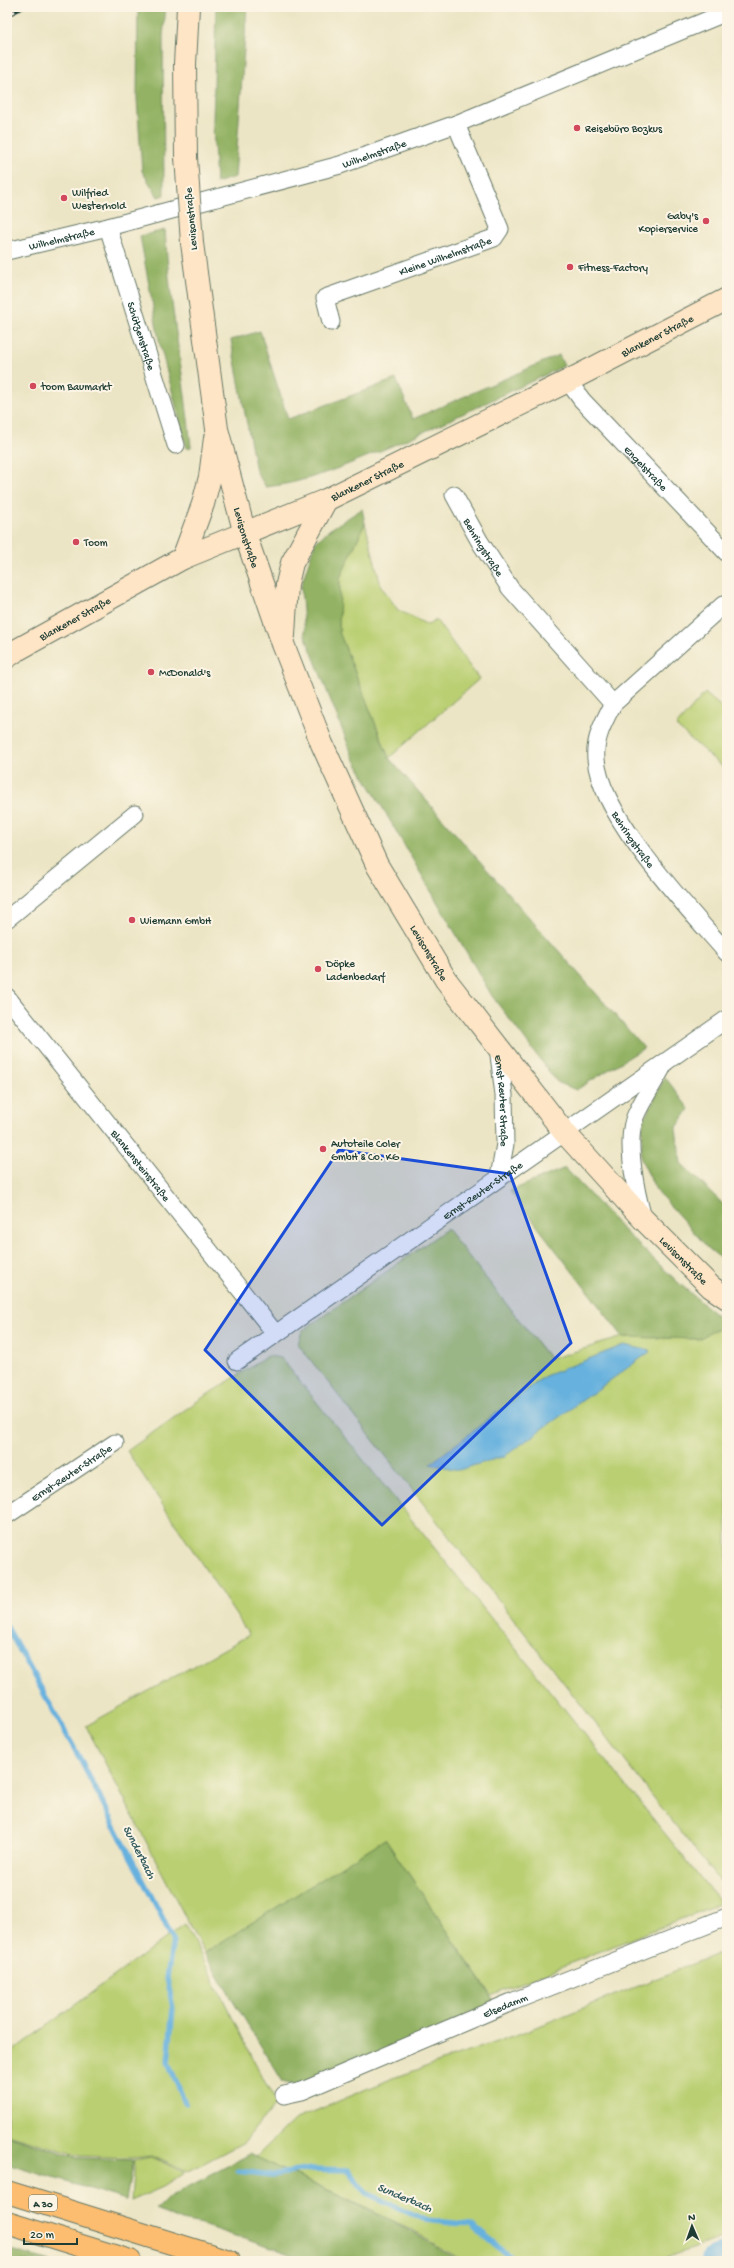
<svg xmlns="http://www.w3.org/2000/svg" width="734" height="2268" viewBox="0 0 734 2268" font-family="'Gochi Hand',sans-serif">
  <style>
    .green { fill: #bacf72; stroke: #6c8653; fill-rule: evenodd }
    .forest { fill: #93b264; stroke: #59784c }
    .water { fill: #66b1de; stroke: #427789 }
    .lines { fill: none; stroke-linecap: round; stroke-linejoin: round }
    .stream { stroke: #66b1de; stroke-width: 5.5 }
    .river { stroke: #66b1de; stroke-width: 32 }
    .minor-casing { stroke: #677867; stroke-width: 19 }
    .secondary-casing { stroke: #677867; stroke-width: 24 }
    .motorway-casing { stroke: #677867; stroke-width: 24 }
    .minor { stroke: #fff; stroke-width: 17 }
    .secondary { stroke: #fee5c5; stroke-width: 22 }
    .motorway { stroke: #fcbd6f; stroke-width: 22 }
    .rail-casing { stroke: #1f3d34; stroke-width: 4.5 }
    .rail { stroke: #fcf5e5; stroke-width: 3; stroke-dasharray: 9; stroke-linecap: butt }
    .secondary-bridge-casing { stroke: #677867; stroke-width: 24; stroke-linecap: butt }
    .secondary-bridge { stroke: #fee5c5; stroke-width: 22 }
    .marked { fill: #1d4ed8; fill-opacity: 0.2; stroke: #1d4ed8; stroke-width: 3; stroke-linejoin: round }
    .poi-dot { fill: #d1495b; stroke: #fcf5e5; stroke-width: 1.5 }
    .labels { text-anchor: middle; stroke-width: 4; stroke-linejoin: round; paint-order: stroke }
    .shield { fill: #fcf5e5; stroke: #617469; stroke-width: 1 }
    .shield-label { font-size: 10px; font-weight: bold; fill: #1f3d34 }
    .poi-label { font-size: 11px; fill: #1f3d34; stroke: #fcf5e5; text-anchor: start }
    .street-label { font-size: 11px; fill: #1f3d34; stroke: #fcf5e5 }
    .water-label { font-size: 12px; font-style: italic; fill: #315a5e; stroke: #fcf5e5 }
  </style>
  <rect width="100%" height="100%" fill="#fcf5e5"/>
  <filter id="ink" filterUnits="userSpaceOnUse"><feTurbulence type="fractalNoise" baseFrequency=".025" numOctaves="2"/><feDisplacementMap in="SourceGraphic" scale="8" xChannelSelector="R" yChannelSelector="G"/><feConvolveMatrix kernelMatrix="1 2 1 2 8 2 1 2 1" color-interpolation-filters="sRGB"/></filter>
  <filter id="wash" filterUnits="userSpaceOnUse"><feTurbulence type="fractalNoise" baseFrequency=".012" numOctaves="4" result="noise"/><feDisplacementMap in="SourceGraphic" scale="16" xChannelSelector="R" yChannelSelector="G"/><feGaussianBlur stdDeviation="0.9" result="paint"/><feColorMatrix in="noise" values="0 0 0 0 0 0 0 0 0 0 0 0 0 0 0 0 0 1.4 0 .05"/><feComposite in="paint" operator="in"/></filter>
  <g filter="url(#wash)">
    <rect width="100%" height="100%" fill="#ece5c5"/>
    <g class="green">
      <path d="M 365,523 L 381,586 L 398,610 L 428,625 L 436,620 L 479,679 L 389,758 L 339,632 L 340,578 Z"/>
      <path d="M 705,693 L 727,712 L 727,771 L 676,726 Z"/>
      <path d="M 447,1229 L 550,1359 L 623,1337 L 698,1339 L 727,1324 L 727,1891 L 298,1344 L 302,1331 ZM 650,1351 L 570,1408 L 430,1464 L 545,1376 Z"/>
      <path d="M 268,1356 L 281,1358 L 721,1903 L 491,1995 L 385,1839 L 204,1953 L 86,1726 L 249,1635 L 127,1451 L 196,1402 Z"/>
      <path d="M 185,1924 L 276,2104 L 244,2142 L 187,2172 L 152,2156 L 133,2158 L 80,2156 L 7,2134 L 7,2055 Z"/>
      <path d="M 727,1950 L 727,2236 L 658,2261 L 463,2261 L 413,2230 L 256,2157 L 294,2120 L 391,2079 L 516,2035 Z"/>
      <path d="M 152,2157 L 185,2173 L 163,2187 L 131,2201 L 134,2160 Z"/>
    </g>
    <g class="forest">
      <path d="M 138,7 L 166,7 L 163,36 L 164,195 L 158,197 L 142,171 L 137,99 Z"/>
      <path d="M 216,7 L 247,7 L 235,177 L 216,183 L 213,124 Z"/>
      <path d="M 165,230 C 169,303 184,374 191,447 L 187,448 L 160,345 L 140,236 Z"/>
      <path d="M 260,331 L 288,419 L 396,379 L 413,419 L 559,355 L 564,366 C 502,395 441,425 378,452 C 342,467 305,483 266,487 L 256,471 L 231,340 Z"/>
      <path d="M 362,509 L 365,523 L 340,578 L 339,632 L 389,758 L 644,1048 L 576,1090 L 557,1082 L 492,996 L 353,757 L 305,635 L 301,586 L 315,543 L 329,530 Z"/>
      <path d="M 665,1077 L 689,1109 L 676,1129 L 681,1163 L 727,1208 L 727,1263 L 709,1249 L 656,1190 L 641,1159 L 643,1122 Z"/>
      <path d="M 565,1168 L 626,1233 L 681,1285 L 727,1324 L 698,1339 L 623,1337 L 510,1191 Z"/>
      <path d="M 385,1839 L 497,2005 L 301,2087 L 283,2082 L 204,1953 Z"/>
      <path d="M 7,2135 L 78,2158 L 133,2160 L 126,2200 L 7,2164 Z"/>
      <path d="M 250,2154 L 412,2231 L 460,2261 L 311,2261 L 202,2225 L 182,2221 L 156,2210 L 169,2197 Z"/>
      <path d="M 7,2249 L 51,2261 L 7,2261 Z"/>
    </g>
    <path class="water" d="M 624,1345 L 651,1351 L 505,1456 L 459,1470 L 430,1464 L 545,1376 Z"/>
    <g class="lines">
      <g class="stream">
        <path d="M 7,1627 L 79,1757 L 161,1915 L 173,1940 L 167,1978 L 173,2008 L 168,2062 L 185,2103"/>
        <path d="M 238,2171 L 272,2175 L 312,2169 L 348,2170 L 366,2193 L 426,2220 L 471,2225 L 516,2261"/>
      </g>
      <path class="river" d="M 717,2261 L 727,2258"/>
    </g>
  </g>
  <g filter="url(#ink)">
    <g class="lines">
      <defs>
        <g id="minor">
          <path id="s1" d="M 108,227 L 176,445"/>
          <path id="s2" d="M 7,251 L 108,227 L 340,165 L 456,124 L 727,12"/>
          <path id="s3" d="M 331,322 L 325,298 L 494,238 L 500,229 L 456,124"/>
          <path id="s4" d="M 568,381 L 582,400 L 727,553"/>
          <path id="s5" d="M 454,495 L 480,542 L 510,588 L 613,704"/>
          <path id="s6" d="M 723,605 L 613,704 C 604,721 594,739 596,759 C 600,816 689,909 727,953"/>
          <path d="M 7,919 L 135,814"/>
          <path id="s7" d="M 7,997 L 275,1333"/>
          <path id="s8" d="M 498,1047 L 504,1095 L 505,1144 L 499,1177"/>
          <path d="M 643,1218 C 636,1193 625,1142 635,1117 C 642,1100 654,1083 663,1066"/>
          <path id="s9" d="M 237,1361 L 727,1019"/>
          <path id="s10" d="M 7,1515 L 115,1443"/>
          <path id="s11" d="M 284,2095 L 302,2091 L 514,2001 L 727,1917"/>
        </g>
        <g id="secondary">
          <path d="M 186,157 L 185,64 L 188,7"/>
          <path id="s12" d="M 192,243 L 217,429 L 245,534 L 283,644 L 322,744 L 377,865 L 446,980 L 564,1132 L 643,1219 L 711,1287 L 727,1298"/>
          <path d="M 183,558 L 203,504 L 210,477 L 215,438"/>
          <path d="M 284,635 L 287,584 L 292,563 L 326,500"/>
          <path id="s13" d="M 7,657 L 17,650 L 183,558 L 326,500 L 568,381 L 727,299"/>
        </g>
        <g id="motorway">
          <path d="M 7,2192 L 229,2261"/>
          <path d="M 7,2223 L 130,2261"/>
        </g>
      </defs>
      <use href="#minor" class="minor-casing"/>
      <use href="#secondary" class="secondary-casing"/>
      <use href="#motorway" class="motorway-casing"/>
      <use href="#minor" class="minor"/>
      <use href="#secondary" class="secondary"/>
      <use href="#motorway" class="motorway"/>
      <defs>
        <path id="rail" d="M 7,15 L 23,7"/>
      </defs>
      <use href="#rail" class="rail-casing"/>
      <use href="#rail" class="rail"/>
      <defs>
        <path id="secondary-bridge" d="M 186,157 L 192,243"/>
      </defs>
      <use href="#secondary-bridge" class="secondary-bridge-casing"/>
      <use href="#secondary-bridge" class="secondary-bridge"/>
    </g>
  </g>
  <path class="marked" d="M 339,1150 L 510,1174 L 571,1343 L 382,1525 L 205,1350 Z"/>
  <g class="poi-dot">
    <circle cx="577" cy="128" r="4"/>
    <circle cx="64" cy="198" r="4"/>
    <circle cx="706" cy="221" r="4"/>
    <circle cx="570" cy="267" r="4"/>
    <circle cx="33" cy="386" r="4"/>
    <circle cx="76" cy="542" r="4"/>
    <circle cx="151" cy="672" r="4"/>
    <circle cx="132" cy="920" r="4"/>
    <circle cx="318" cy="969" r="4"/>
    <circle cx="323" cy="1149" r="4"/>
  </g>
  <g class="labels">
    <rect class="shield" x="29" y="2195" width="28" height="16" rx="3"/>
    <g class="shield-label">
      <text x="43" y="2207">A 30</text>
    </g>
    <g class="poi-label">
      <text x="585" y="132">Reisebüro Bozkus</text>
      <text x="72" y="196">Wilfried<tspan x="72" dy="13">Westerhold</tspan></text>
      <text x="698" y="219" text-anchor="end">Gaby's<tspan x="698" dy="13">Kopierservice</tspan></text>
      <text x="578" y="271">Fitness-Factory</text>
      <text x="41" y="390">toom Baumarkt</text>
      <text x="84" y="546">Toom</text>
      <text x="159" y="676">McDonald's</text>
      <text x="140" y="924">Wiemann GmbH</text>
      <text x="326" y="967">Döpke<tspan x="326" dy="13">Ladenbedarf</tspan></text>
      <text x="331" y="1147">Autoteile Coler<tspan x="331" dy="13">GmbH &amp; Co. KG</tspan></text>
    </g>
    <g class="street-label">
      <text dy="4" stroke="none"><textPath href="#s2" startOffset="380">Wilhelmstraße</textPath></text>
      <text transform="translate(190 219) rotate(-95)" y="4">Levisonstraße</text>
      <text dy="4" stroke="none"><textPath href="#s2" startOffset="56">Wilhelmstraße</textPath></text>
      <text dy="4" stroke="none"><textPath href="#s3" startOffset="152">Kleine Wilhelmstraße</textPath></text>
      <text dy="4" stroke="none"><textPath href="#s13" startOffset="726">Blankener Straße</textPath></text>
      <text dy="4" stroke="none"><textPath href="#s1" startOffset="114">Schützenstraße</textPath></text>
      <text dy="4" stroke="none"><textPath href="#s4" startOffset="117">Engelstraße</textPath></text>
      <text dy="4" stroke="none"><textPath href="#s13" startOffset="402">Blankener Straße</textPath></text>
      <text dy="4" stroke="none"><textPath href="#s12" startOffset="300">Levisonstraße</textPath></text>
      <text dy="4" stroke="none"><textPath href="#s5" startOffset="60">Behringstraße</textPath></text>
      <text dy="4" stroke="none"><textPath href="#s13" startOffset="78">Blankener Straße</textPath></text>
      <text dy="4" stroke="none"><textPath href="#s6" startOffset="296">Behringstraße</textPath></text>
      <text dy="4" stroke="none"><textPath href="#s12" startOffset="755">Levisonstraße</textPath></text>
      <text dy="4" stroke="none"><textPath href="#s8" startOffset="54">Ernst Reuter Straße</textPath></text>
      <text dy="4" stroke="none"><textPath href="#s7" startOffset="215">Blankensteinstraße</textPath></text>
      <text dy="4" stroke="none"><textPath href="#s9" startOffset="299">Ernst-Reuter-Straße</textPath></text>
      <text dy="4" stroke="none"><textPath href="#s12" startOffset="1155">Levisonstraße</textPath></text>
      <text dy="4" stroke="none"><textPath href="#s10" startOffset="77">Ernst-Reuter-Straße</textPath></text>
      <text dy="4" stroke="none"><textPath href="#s11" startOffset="239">Elsedamm</textPath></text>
    </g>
    <g class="water-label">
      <text transform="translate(140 1852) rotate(63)" y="4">Sunderbach</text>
      <text transform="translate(405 2197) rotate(23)" y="4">Sunderbach</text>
    </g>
  </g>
  <rect width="734" height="2268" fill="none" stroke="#fcf5e5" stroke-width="24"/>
  <g transform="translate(692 2226) rotate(358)" stroke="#fcf5e5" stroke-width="3" paint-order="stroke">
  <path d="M0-3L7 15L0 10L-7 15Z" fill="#1f3d34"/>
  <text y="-6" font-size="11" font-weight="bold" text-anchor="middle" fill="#1f3d34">N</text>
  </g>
  <path d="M24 2238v6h53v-6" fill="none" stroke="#1f3d34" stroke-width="2"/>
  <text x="30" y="2238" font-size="12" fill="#1f3d34" stroke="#fcf5e5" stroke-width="3" paint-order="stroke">20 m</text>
</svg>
